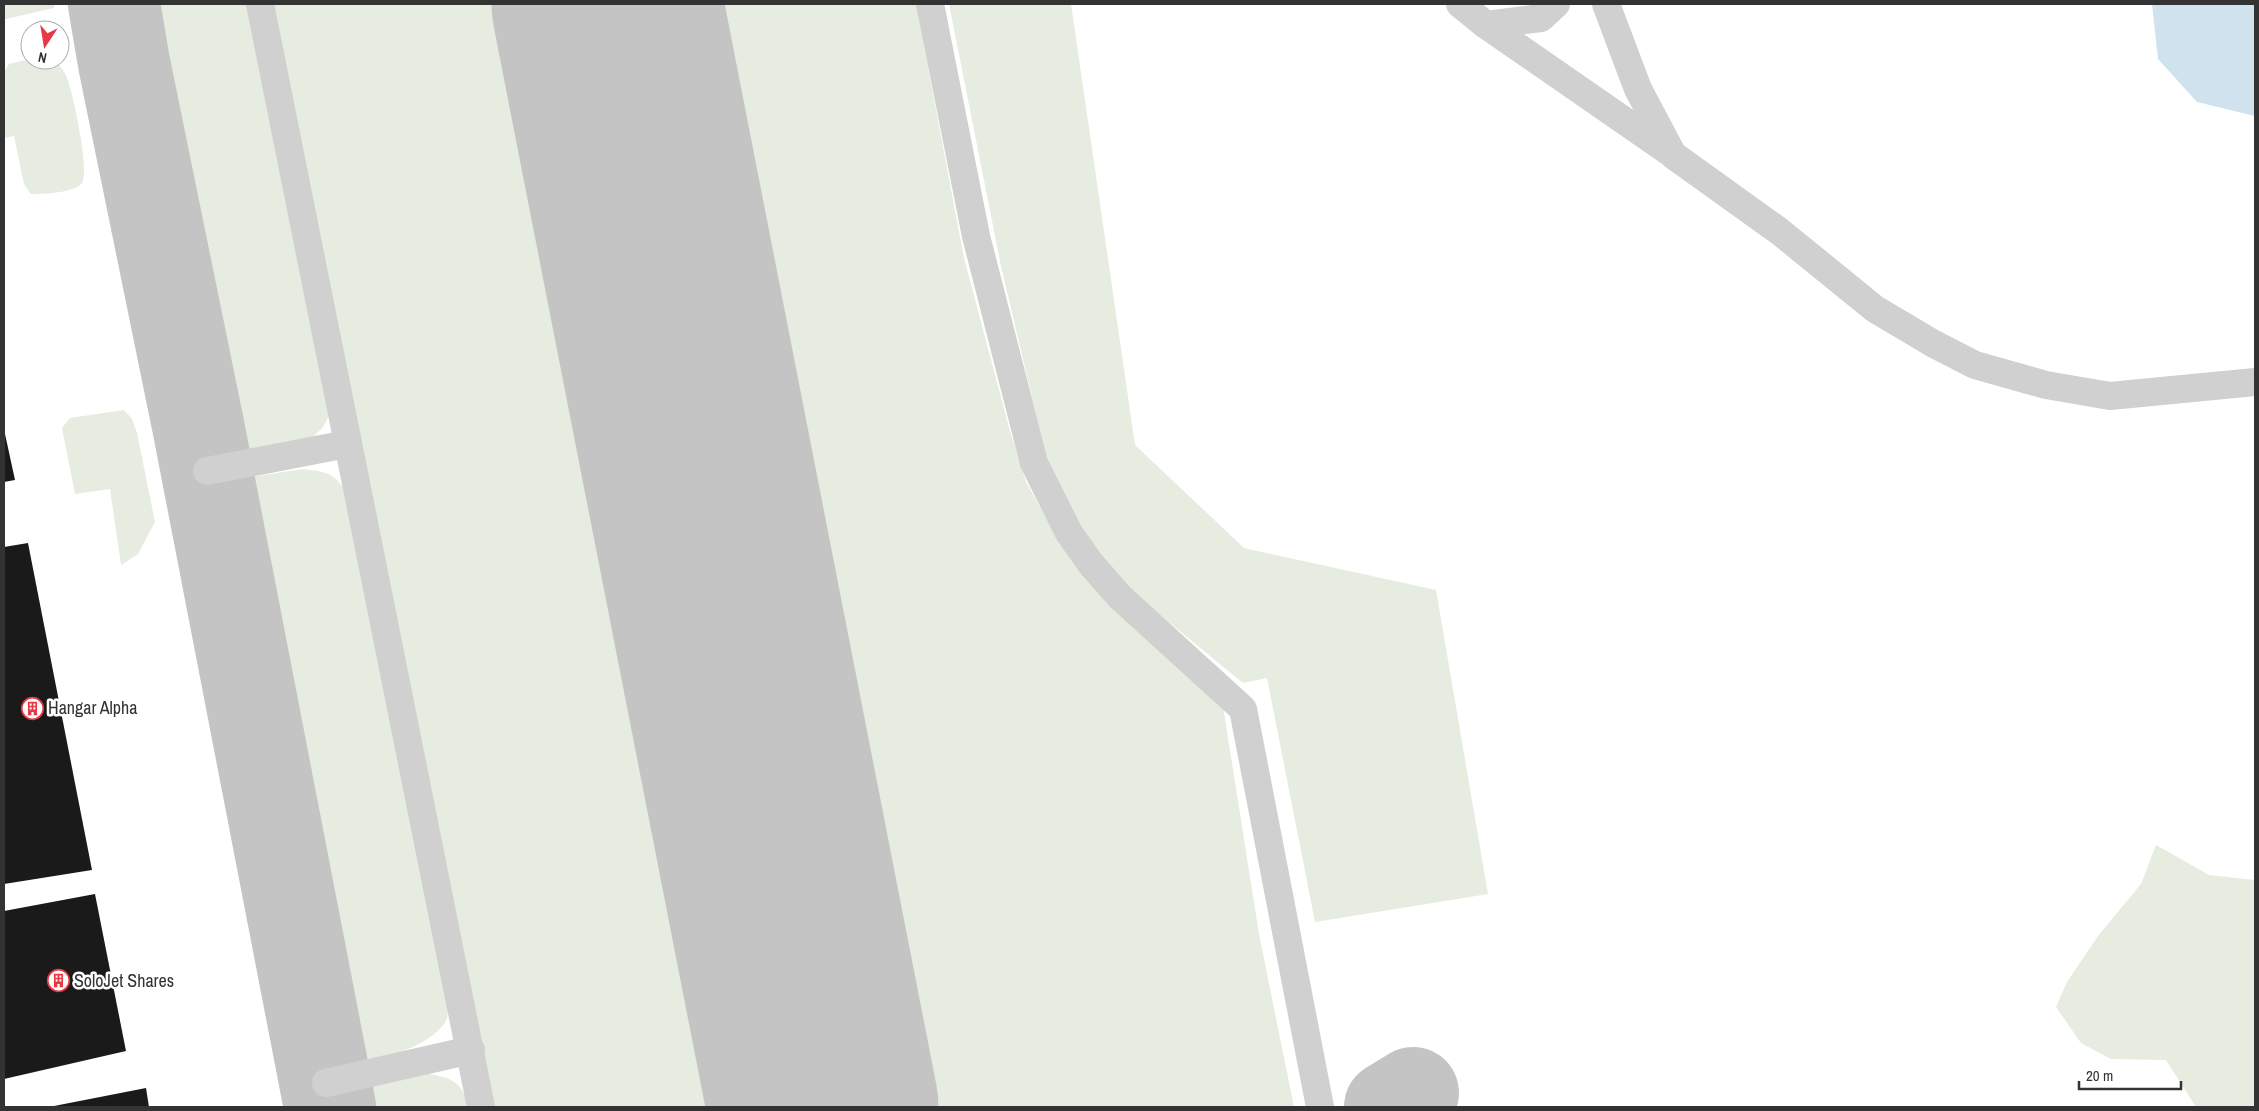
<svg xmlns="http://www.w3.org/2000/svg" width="2259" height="1111" viewBox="0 0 2259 1111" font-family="'Archivo Narrow',sans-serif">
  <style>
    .green { fill: #e6ecdf }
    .water { fill: #cfe2ee }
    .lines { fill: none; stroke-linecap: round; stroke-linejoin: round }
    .taxiway { stroke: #c4c4c4; stroke-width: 92 }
    .runway { stroke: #c4c4c4; stroke-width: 231 }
    .building { fill: #1a1a1a }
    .minor { stroke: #d0d0d0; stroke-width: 28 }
    .labels { text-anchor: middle; stroke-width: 5; stroke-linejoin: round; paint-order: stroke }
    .poi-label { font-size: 18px; fill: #333; stroke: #fff; text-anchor: start }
  </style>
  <rect width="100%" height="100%" fill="#fff"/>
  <g class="green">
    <path d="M 4,4 L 54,4 L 54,8 L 6,19 L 4,19 Z"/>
    <path d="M 140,4 L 251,4 L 330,414 L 323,427 L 313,437 L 230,454 Z"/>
    <path d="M 270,4 L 524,4 L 741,1107 L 489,1107 Z"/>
    <path d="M 688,4 L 916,4 L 964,258 L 1010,431 L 1026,482 L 1058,539 L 1222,700 L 1259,934 L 1294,1107 L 904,1107 Z"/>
    <path d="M 949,4 L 1071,4 L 1135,445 L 1244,548 L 1436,590 L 1488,894 L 1315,922 L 1267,678 L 1243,683 L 1127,588 L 1078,528 L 1047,461 L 1001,266 Z"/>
    <path d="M 30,59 L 54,60 C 59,64 65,72 67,78 C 73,93 90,172 82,183 C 75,193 42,194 31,194 L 24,184 L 14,136 L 4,138 L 4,72 L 9,64 Z"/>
    <path d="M 124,410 L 132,419 L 137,433 L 155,522 L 138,554 L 121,565 L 110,489 L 75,494 L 62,428 L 70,418 Z"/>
    <path d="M 303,469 C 327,472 334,472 347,494 L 448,994 C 448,1001 449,1011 447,1018 C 437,1044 381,1062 355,1059 L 347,1050 L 297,767 L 237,479 Z"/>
    <path d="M 2156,845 L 2209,875 L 2255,880 L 2255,1107 L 2196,1107 L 2166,1060 L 2111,1059 L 2081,1043 L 2056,1007 L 2067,982 L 2098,936 L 2141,884 Z"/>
    <path d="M 421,1073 C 446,1076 463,1079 468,1107 L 365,1107 L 361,1083 Z"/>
  </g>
  <path class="water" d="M 2152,4 L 2255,4 L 2255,116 L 2197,102 L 2158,59 Z"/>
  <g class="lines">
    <g class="taxiway">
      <path d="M 114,4 L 124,63 L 198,425 L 330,1107"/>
      <path d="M 1390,1107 L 1413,1093"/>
    </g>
    <path class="runway" d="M 607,4 L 823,1107"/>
  </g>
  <g class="building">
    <path d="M 5,434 L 15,480 L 4,482 L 4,435 Z"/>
    <path d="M 28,543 L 92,870 L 4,884 L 4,547 Z"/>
    <path d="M 95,894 L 126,1051 L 4,1079 L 4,911 Z"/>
    <path d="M 146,1088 L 149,1107 L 54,1107 L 54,1106 Z"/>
  </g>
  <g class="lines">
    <g class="minor">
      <path d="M 260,4 L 481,1107"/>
      <path d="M 930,4 L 976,236 L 1034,463 L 1069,533 L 1091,564 L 1120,597 L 1243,709 L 1320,1107"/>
      <path d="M 1460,4 L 1486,25 L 1668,151"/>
      <path d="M 1606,4 L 1638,89 L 1673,155 L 1779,231 L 1875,309 L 1934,344 L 1975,365 L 2046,385 L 2110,396 L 2255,382"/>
      <path d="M 1486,25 L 1541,18 L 1556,4"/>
      <path d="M 207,471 L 347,444"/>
      <path d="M 326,1083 L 471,1050"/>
    </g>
  </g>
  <defs>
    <symbol id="building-ring" viewBox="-11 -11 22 22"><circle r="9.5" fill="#fff" stroke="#e63946" stroke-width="1.5"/><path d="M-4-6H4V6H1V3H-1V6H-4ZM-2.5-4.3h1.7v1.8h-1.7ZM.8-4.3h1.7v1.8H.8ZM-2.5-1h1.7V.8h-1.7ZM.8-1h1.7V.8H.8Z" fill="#e63946"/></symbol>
  </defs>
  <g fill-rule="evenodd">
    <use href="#building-ring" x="20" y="696" width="25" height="25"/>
    <use href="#building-ring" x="46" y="968" width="25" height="25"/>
  </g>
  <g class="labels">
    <g class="poi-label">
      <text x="48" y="714">Hangar Alpha</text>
      <text x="74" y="987">SoloJet Shares</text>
    </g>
  </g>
  <rect width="2259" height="1111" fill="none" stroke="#333333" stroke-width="10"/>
  <g transform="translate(45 45) rotate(192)"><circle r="24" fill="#ffffff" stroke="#adadad"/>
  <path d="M0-4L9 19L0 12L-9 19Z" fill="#e63946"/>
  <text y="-8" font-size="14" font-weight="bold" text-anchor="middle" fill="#333333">N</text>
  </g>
  <path d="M2079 1081v8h102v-8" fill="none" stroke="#333333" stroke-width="2.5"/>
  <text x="2086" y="1081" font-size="15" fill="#333333" stroke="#ffffff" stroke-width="4" paint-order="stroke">20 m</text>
</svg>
